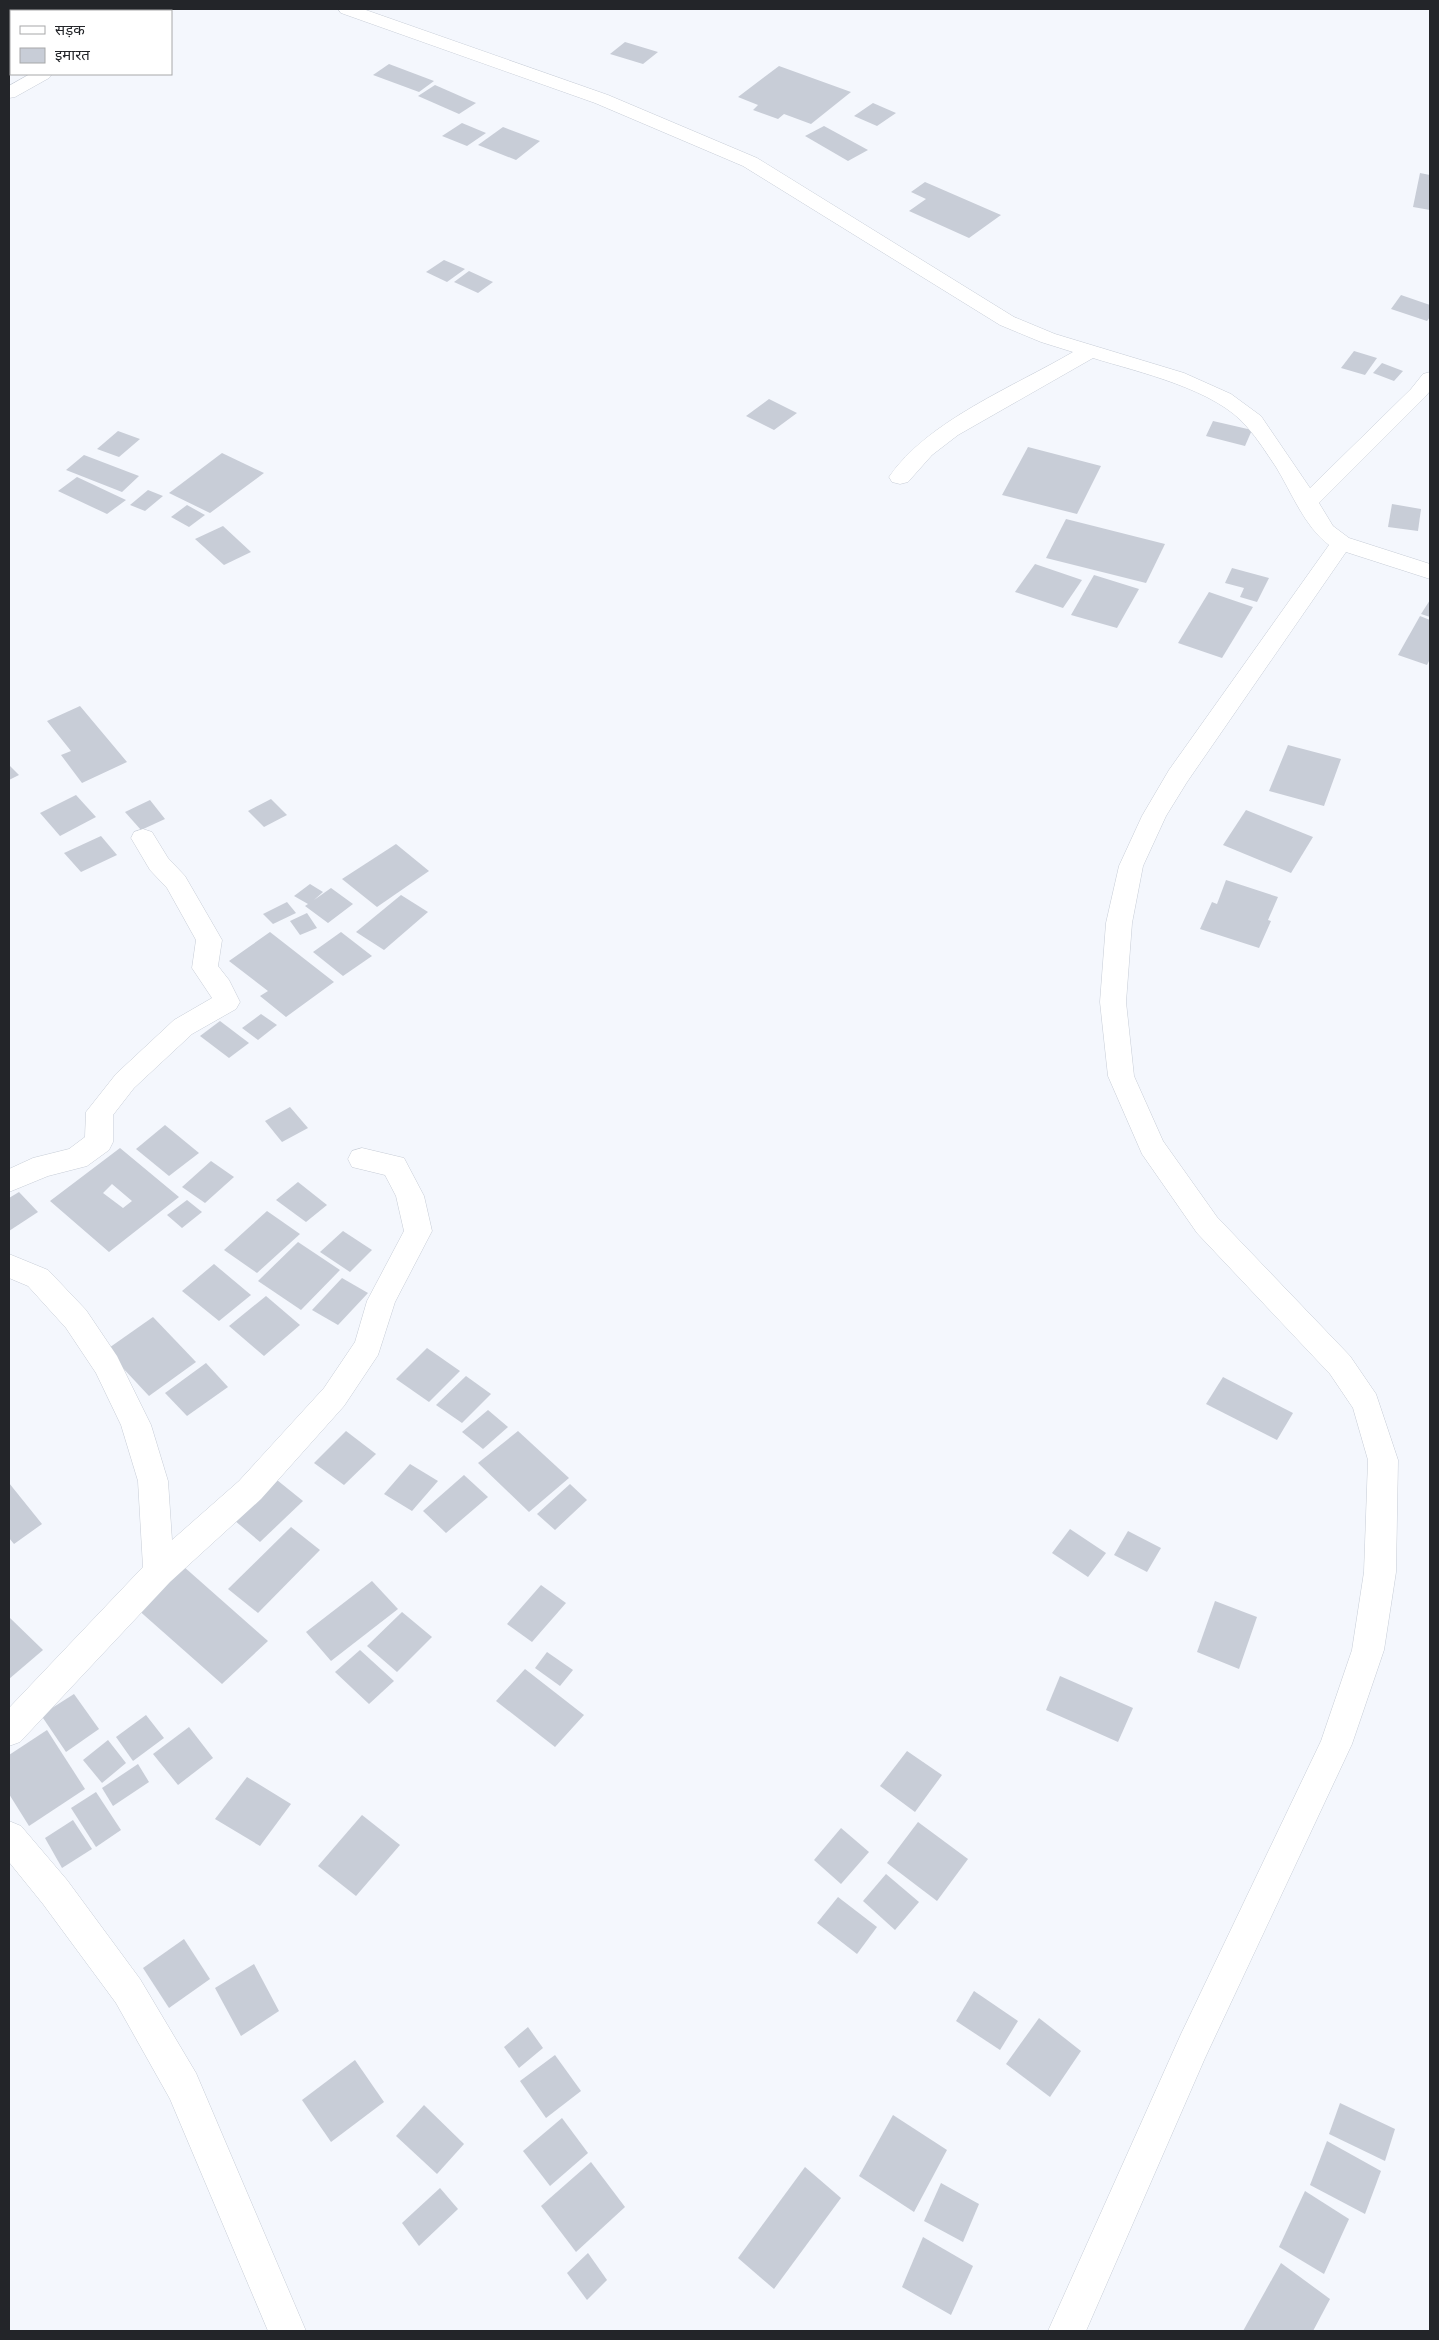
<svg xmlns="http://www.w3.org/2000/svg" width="1439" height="2340" viewBox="0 0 1439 2340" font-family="'Work Sans','Noto Sans Devanagari',sans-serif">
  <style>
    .building { fill: #c8cdd7; fill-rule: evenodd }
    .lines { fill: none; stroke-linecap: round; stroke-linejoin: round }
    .minor-casing { stroke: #c7cdd7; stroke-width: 1 }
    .minor { fill: #fff; fill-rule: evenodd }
  </style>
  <rect width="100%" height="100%" fill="#f4f7fd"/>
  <g class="building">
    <path d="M 9,19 L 11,20 L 11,43 L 9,42 Z"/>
    <path d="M 625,42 L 658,52 L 643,64 L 610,54 Z"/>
    <path d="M 389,64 L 434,81 L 419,92 L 373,75 Z"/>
    <path d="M 779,66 L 851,92 L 811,124 L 784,114 L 778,119 L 753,110 L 758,105 L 738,97 Z"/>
    <path d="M 435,85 L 476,103 L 459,114 L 418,96 Z"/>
    <path d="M 873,103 L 896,113 L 877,126 L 854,116 Z"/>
    <path d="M 462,123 L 486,133 L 467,146 L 442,136 Z"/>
    <path d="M 824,126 L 868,150 L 848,161 L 805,136 Z"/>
    <path d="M 503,127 L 540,141 L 516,160 L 478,145 Z"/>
    <path d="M 1420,173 L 1430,175 L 1430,210 L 1413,207 Z"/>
    <path d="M 925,182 L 1001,215 L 969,238 L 909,211 L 926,199 L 911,192 Z"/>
    <path d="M 444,260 L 465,269 L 447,282 L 426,272 Z"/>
    <path d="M 469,271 L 493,282 L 478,293 L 454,282 Z"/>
    <path d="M 1401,295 L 1430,305 L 1430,317 L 1427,321 L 1391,309 Z"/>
    <path d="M 1354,351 L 1377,358 L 1365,375 L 1341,368 Z"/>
    <path d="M 1382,363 L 1403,371 L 1394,381 L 1373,373 Z"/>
    <path d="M 769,399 L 797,413 L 774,430 L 746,416 Z"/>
    <path d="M 1213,421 L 1252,430 L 1245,446 L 1206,436 Z"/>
    <path d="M 118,431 L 140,439 L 119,457 L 97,449 Z"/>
    <path d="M 1028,447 L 1101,466 L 1077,514 L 1002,495 Z"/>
    <path d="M 222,453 L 264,473 L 210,513 L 169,493 Z"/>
    <path d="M 84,455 L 139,476 L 122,492 L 66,470 Z"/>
    <path d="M 77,477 L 126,500 L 107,514 L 58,491 Z"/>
    <path d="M 148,490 L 163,496 L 145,511 L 130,505 Z"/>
    <path d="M 1392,504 L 1421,509 L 1418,531 L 1388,527 Z"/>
    <path d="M 187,505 L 205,515 L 189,527 L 171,517 Z"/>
    <path d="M 1066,519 L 1165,544 L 1146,583 L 1046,558 Z"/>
    <path d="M 223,526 L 251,552 L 224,565 L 195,539 Z"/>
    <path d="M 1035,564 L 1082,580 L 1063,608 L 1015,592 Z"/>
    <path d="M 1232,568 L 1269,578 L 1257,602 L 1240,597 L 1244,588 L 1225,583 Z"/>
    <path d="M 1094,575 L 1139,589 L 1117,628 L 1071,615 Z"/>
    <path d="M 1209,592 L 1253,607 L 1222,658 L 1178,643 Z"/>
    <path d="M 1430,600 L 1430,617 L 1421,614 Z"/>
    <path d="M 1420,616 L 1430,620 L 1430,659 L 1427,665 L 1398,655 Z"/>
    <path d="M 80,706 L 127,762 L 82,783 L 61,755 L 71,751 L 47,721 Z"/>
    <path d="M 1288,745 L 1341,759 L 1324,806 L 1269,791 Z"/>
    <path d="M 9,765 L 19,775 L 9,780 Z"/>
    <path d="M 76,795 L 96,817 L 60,836 L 40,813 Z"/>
    <path d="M 271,799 L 287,815 L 264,827 L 248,811 Z"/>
    <path d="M 150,800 L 165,819 L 141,830 L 125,812 Z"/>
    <path d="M 1246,810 L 1313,837 L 1291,873 L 1223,845 Z"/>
    <path d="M 101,836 L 117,855 L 81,872 L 64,853 Z"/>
    <path d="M 396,844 L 429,871 L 377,907 L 342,879 Z"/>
    <path d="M 1226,880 L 1278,897 L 1268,920 L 1271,921 L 1259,948 L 1200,929 L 1212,902 L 1217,904 Z"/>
    <path d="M 310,884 L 323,892 L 314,900 L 331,888 L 353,904 L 328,923 L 305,906 L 308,904 L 294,896 Z"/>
    <path d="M 401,895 L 428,912 L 384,950 L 356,932 Z"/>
    <path d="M 287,902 L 296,913 L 273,924 L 263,914 Z"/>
    <path d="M 307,913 L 317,928 L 300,935 L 290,921 Z"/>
    <path d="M 270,932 L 334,982 L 286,1017 L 260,996 L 268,991 L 229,961 Z"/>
    <path d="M 341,932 L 372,956 L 343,976 L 313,952 Z"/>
    <path d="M 261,1014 L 277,1025 L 258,1040 L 242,1028 Z"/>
    <path d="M 220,1021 L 249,1043 L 229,1058 L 200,1036 Z"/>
    <path d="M 290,1107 L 308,1128 L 282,1142 L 265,1121 Z"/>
    <path d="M 165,1125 L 199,1153 L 169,1176 L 136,1149 Z"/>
    <path d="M 120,1148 L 179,1197 L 109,1252 L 50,1201 ZM 112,1184 L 132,1201 L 123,1208 L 103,1193 Z"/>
    <path d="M 211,1161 L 234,1177 L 205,1203 L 182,1187 Z"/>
    <path d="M 298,1182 L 327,1205 L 306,1222 L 276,1200 Z"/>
    <path d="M 19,1192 L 38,1212 L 9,1231 L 9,1198 Z"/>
    <path d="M 187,1200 L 202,1212 L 182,1228 L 167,1215 Z"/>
    <path d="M 267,1211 L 300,1234 L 257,1273 L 224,1250 Z"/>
    <path d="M 343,1231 L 372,1250 L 350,1272 L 320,1252 Z"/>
    <path d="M 298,1242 L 340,1270 L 301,1310 L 258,1281 Z"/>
    <path d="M 214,1264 L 251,1295 L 219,1321 L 182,1291 Z"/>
    <path d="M 342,1278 L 368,1293 L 338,1325 L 312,1310 Z"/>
    <path d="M 266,1296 L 300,1325 L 264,1356 L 229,1326 Z"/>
    <path d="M 153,1317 L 196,1362 L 149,1396 L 106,1350 Z"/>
    <path d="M 427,1348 L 460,1371 L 429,1402 L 396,1379 Z"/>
    <path d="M 206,1363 L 228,1387 L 187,1416 L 165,1393 Z"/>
    <path d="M 466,1376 L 491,1394 L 462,1423 L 436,1405 Z"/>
    <path d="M 1223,1377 L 1293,1413 L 1277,1440 L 1206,1404 Z"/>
    <path d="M 488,1410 L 508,1427 L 483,1449 L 462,1432 Z"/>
    <path d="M 346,1431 L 376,1454 L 344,1485 L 314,1463 Z"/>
    <path d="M 518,1431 L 569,1478 L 529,1512 L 478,1463 Z"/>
    <path d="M 410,1464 L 438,1481 L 412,1511 L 384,1494 Z"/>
    <path d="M 464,1475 L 488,1497 L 446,1533 L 423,1511 Z"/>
    <path d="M 277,1480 L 303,1501 L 260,1542 L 234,1520 Z"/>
    <path d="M 9,1483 L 42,1524 L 14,1544 L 9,1538 Z"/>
    <path d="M 570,1484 L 587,1500 L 555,1530 L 537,1514 Z"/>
    <path d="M 291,1527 L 320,1550 L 258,1613 L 228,1589 Z"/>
    <path d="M 1070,1529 L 1106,1553 L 1088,1577 L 1052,1553 Z"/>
    <path d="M 1128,1531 L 1161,1548 L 1147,1572 L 1114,1555 Z"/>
    <path d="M 183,1566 L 268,1641 L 222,1684 L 136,1608 Z"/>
    <path d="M 372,1581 L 398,1609 L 331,1661 L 306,1632 Z"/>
    <path d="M 541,1585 L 566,1603 L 532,1642 L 507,1624 Z"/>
    <path d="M 1215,1601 L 1257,1617 L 1239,1669 L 1197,1652 Z"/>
    <path d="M 402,1612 L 432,1637 L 397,1672 L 367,1646 Z"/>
    <path d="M 9,1617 L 43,1650 L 9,1679 Z"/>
    <path d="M 360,1650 L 394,1681 L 369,1704 L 335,1672 Z"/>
    <path d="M 547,1652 L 573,1670 L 560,1686 L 535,1668 Z"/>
    <path d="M 525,1669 L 584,1715 L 555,1747 L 496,1701 Z"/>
    <path d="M 1060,1676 L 1133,1708 L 1118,1742 L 1046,1710 Z"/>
    <path d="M 74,1694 L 99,1729 L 66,1752 L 41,1715 Z"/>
    <path d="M 146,1715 L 164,1738 L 133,1761 L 116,1737 Z"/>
    <path d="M 189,1727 L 213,1758 L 178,1785 L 153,1754 Z"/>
    <path d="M 47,1730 L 85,1789 L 29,1826 L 9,1794 L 9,1755 Z"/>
    <path d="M 108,1740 L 126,1763 L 102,1783 L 83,1760 Z"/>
    <path d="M 907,1751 L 942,1775 L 915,1812 L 880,1786 Z"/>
    <path d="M 138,1764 L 149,1782 L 113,1806 L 102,1788 Z"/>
    <path d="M 247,1777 L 291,1804 L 260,1846 L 215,1819 Z"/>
    <path d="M 96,1792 L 121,1830 L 96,1847 L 71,1808 Z"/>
    <path d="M 362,1815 L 400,1845 L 356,1896 L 318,1866 Z"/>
    <path d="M 73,1820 L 92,1849 L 62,1868 L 45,1838 Z"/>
    <path d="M 918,1822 L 968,1859 L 937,1901 L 887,1863 Z"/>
    <path d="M 841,1828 L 869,1852 L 841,1884 L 814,1860 Z"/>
    <path d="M 886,1874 L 919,1902 L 895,1930 L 863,1901 Z"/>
    <path d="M 838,1897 L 877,1927 L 857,1954 L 817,1923 Z"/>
    <path d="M 184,1939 L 210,1979 L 169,2008 L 143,1968 Z"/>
    <path d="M 254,1964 L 279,2011 L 241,2036 L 215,1988 Z"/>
    <path d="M 974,1991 L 1018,2021 L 1000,2050 L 956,2021 Z"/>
    <path d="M 1039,2018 L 1081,2051 L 1050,2097 L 1006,2064 Z"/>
    <path d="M 528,2027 L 543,2048 L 519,2068 L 504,2047 Z"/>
    <path d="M 555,2055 L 581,2091 L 546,2118 L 520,2081 Z"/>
    <path d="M 355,2060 L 384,2102 L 331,2142 L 302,2100 Z"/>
    <path d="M 1340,2103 L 1395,2129 L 1385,2161 L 1329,2134 Z"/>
    <path d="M 424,2105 L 464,2144 L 437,2174 L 396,2136 Z"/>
    <path d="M 893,2115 L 947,2150 L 914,2212 L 859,2176 Z"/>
    <path d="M 562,2118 L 588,2153 L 550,2186 L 523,2151 Z"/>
    <path d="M 1327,2141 L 1381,2171 L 1365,2214 L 1310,2185 Z"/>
    <path d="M 591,2162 L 625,2207 L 576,2252 L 541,2206 Z"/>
    <path d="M 805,2167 L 841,2198 L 774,2289 L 738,2258 Z"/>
    <path d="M 941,2183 L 979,2204 L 963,2242 L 924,2221 Z"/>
    <path d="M 440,2188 L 458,2209 L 419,2246 L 402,2223 Z"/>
    <path d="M 1305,2191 L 1349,2219 L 1324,2274 L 1279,2247 Z"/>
    <path d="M 923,2237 L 973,2266 L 951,2315 L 902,2287 Z"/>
    <path d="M 588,2253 L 607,2280 L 587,2300 L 567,2273 Z"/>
    <path d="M 1281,2263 L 1330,2299 L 1313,2331 L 1243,2331 Z"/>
  </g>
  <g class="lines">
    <defs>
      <g id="minor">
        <path d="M 140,9 L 160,9 L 158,11 L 138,11 Z"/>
        <path d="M 338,9 L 363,9 L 608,95 L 757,158 L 1014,317 L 1055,334 L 1184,373 L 1231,394 L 1261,416 L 1310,488 L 1411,389 L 1423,374 L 1430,372 L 1430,391 L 1425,397 L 1319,503 L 1333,526 L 1349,538 L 1430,564 L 1430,579 L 1346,552 L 1187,782 L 1166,816 L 1143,866 L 1132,923 L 1126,1002 L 1134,1076 L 1163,1141 L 1217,1217 L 1350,1356 L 1376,1394 L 1398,1460 L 1396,1572 L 1384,1650 L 1352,1744 L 1205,2058 L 1086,2331 L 1048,2331 L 1181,2034 L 1321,1741 L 1352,1650 L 1364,1572 L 1368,1460 L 1353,1408 L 1330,1374 L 1197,1233 L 1142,1154 L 1108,1076 L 1100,1002 L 1106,923 L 1119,866 L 1142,816 L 1169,770 L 1329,545 C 1304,526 1292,493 1276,467 C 1267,454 1258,439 1247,427 C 1216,389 1138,372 1093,358 L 958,435 L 932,455 L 908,482 L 900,484 L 892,482 L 889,477 C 927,421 1015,386 1073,352 L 1041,342 L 1000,325 L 743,166 L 595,103 L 341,13 Z"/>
        <path d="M 30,74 L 52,74 L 49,78 L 15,97 L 9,98 L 9,86 Z"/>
        <path d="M 143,829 L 152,832 L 168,858 L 185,876 L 218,933 L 222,940 L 218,966 L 229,980 L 240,1002 L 236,1009 L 192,1034 L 134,1088 L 113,1115 L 113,1142 L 109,1150 L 87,1166 L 48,1176 L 9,1192 L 9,1169 L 33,1158 L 69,1149 L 85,1137 L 86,1112 L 116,1074 L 174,1020 L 212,998 L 192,968 L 196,940 L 167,888 L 150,870 L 131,838 L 134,832 Z"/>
        <path d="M 362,1148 L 404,1158 L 424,1196 L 432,1231 L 395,1302 L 378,1355 L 344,1406 L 261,1499 L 170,1582 L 20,1742 L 9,1746 L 9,1708 L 143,1567 L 138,1481 L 121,1425 L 96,1373 L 66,1328 L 28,1286 L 9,1278 L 9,1254 L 48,1270 L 86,1310 L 117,1356 L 151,1425 L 168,1481 L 172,1540 L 239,1481 L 324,1388 L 355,1342 L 367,1301 L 404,1231 L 396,1196 L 385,1175 L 352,1167 L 348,1159 L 352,1151 Z"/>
        <path d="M 9,1821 L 21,1826 L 67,1880 L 140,1979 L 196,2073 L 306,2331 L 268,2331 L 170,2099 L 116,2003 L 43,1904 L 9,1862 Z"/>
      </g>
    </defs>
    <use href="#minor" class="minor-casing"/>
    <use href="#minor" class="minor"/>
  </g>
  <rect width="1439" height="2340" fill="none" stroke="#232529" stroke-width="20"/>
  <rect x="10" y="10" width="162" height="65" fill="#ffffff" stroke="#a7a8a9"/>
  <rect x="20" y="26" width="25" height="8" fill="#ffffff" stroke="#a7a8a9"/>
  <text x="55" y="35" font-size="15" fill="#232529">सड़क</text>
  <rect x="20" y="48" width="25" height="15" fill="#c8cdd7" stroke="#a7a8a9"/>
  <text x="55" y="60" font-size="15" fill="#232529">इमारत</text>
</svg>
